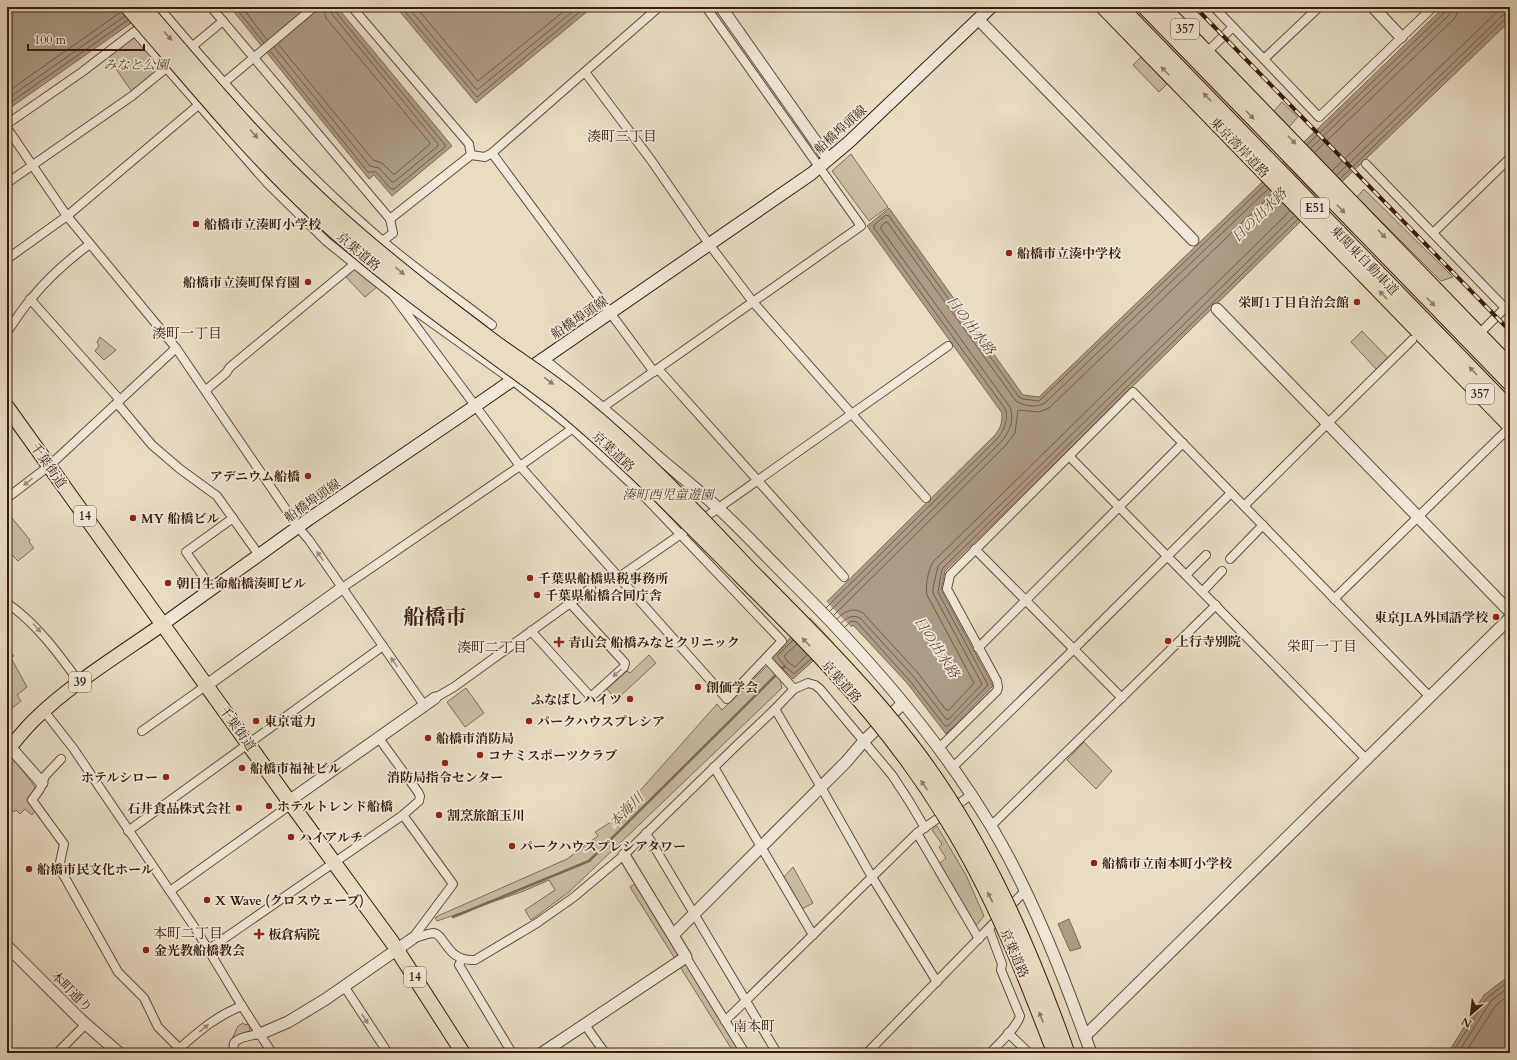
<svg xmlns="http://www.w3.org/2000/svg" width="1517" height="1060" viewBox="0 0 1517 1060" font-family="Cardo,'Noto Serif JP',serif">
  <style>
    .green { fill: #cabca4; stroke: #826c58 }
    .water { fill: #ac9b85; stroke: #7e6955 }
    .pier { fill: #e8dcc3 }
    .lines { fill: none; stroke-linecap: round; stroke-linejoin: round }
    .shore { stroke: #725c48; stroke-width: 1 }
    .stream { stroke: #7e6955; stroke-width: 2.5 }
    .minor-casing { stroke: #654d3a; stroke-width: 10 }
    .tertiary-casing { stroke: #654d3a; stroke-width: 13 }
    .secondary-casing { stroke: #391d0c; stroke-width: 14 }
    .primary-casing { stroke: #391d0c; stroke-width: 15 }
    .trunk-casing { stroke: #391d0c; stroke-width: 16 }
    .motorway-casing { stroke: #391d0c; stroke-width: 17 }
    .minor { stroke: #f0e8d8; stroke-width: 8 }
    .tertiary { stroke: #f0e8d8; stroke-width: 11 }
    .secondary { stroke: #f0e8d8; stroke-width: 12 }
    .primary { stroke: #e8dcc3; stroke-width: 13 }
    .trunk { stroke: #e8dcc3; stroke-width: 14 }
    .motorway { stroke: #e8dcc3; stroke-width: 15 }
    .rail-casing { stroke: #391d0c; stroke-width: 4 }
    .rail { stroke: #f0e8d8; stroke-width: 2.5; stroke-dasharray: 8; stroke-linecap: butt }
    .motorway-bridge-casing { stroke: #391d0c; stroke-width: 17; stroke-linecap: butt }
    .motorway-bridge { stroke: #e8dcc3; stroke-width: 15 }
    .oneway { fill: #907c68 }
    .oneway2 { fill: #9e8d7c }
    .poi-dot { fill: #8f2418; stroke: #f0e8d8; stroke-width: 1.5 }
    .labels { text-anchor: middle; stroke-width: 3.5; stroke-linejoin: round; paint-order: stroke }
    .shield { fill: #f0e8d8; stroke: #705a49; stroke-width: 1 }
    .shield-label { font-size: 12px; font-weight: bold; fill: #391d0c }
    .park-label { font-size: 13px; font-style: italic; fill: #5d4532; stroke: #f0e8d8 }
    .street-label { font-size: 13px; fill: #391d0c; stroke: #f0e8d8 }
    .poi-label { font-size: 13px; font-weight: bold; fill: #391d0c; stroke: #f0e8d8; text-anchor: start }
    .neighbourhood-label { font-size: 14px; fill: #391d0c; stroke: #f0e8d8 }
    .water-label { font-size: 14px; font-style: italic; fill: #614936; stroke: #f0e8d8 }
    .town-label { font-size: 21px; font-weight: bold; fill: #391d0c; stroke: #f0e8d8 }
  </style>
  <rect width="100%" height="100%" fill="#e8dcc3"/>
  <filter id="stains"><feTurbulence type="fractalNoise" baseFrequency=".005" numOctaves="4"/><feColorMatrix values="0 0 0 0 .2 0 0 0 0 .09 0 0 0 0 .02 0 0 0 .5 -.17"/></filter>
  <radialGradient id="worn" r=".72"><stop offset=".6" stop-color="#630" stop-opacity="0"/><stop offset="1" stop-color="#630" stop-opacity=".3"/></radialGradient>
  <g class="green">
    <path d="M 135,36 L 162,66 L 132,92 L 107,56 Z"/>
    <path d="M 1141,57 L 1167,84 L 1159,92 L 1133,65 Z"/>
    <path d="M 1282,102 L 1298,117 L 1289,127 L 1274,111 Z"/>
    <path d="M 851,154 L 888,207 L 869,221 L 832,171 Z"/>
    <path d="M 1364,189 L 1453,277 L 1441,281 L 1357,197 Z"/>
    <path d="M 353,267 L 378,286 L 365,297 L 344,275 Z"/>
    <path d="M 1362,331 L 1388,358 L 1376,369 L 1351,342 Z"/>
    <path d="M 100,337 L 116,350 L 104,360 L 95,351 L 99,346 L 97,342 Z"/>
    <path d="M 7,512 L 30,540 L 29,542 L 34,548 L 18,561 L 7,550 Z"/>
    <path d="M 7,648 L 14,656 L 11,658 L 27,687 L 17,695 L 21,701 L 7,712 Z"/>
    <path d="M 649,655 L 656,663 L 616,700 L 607,689 L 627,671 L 630,673 Z"/>
    <path d="M 768,665 L 780,679 L 782,688 L 569,892 L 531,920 L 525,910 L 555,890 L 549,880 L 524,891 L 437,921 L 435,918 L 440,915 L 567,859 L 598,836 L 595,832 L 614,820 L 717,704 L 722,710 Z"/>
    <path d="M 466,688 L 484,713 L 465,727 L 447,702 Z"/>
    <path d="M 1084,742 L 1112,771 L 1096,789 L 1067,760 Z"/>
    <path d="M 14,761 L 16,762 L 35,787 L 35,790 L 27,799 L 35,811 L 32,815 L 25,809 L 20,814 L 16,810 L 14,812 L 7,806 L 7,770 Z"/>
    <path d="M 937,826 L 966,875 L 984,916 L 975,927 L 938,865 L 946,858 L 939,847 L 942,844 L 932,830 Z"/>
    <path d="M 793,867 L 813,903 L 802,909 L 784,877 Z"/>
    <path d="M 638,882 L 740,1053 L 734,1053 L 630,887 Z"/>
    <path d="M 243,1023 L 245,1025 L 248,1024 L 250,1027 L 249,1033 L 231,1041 L 238,1026 Z"/>
  </g>
  <g class="water">
    <path d="M 7,7 L 154,7 L 7,110 Z"/>
    <path d="M 230,7 L 337,7 L 452,146 L 392,196 L 374,175 L 369,179 Z"/>
    <path d="M 396,7 L 586,7 L 589,10 L 476,103 Z"/>
    <path d="M 1444,7 L 1510,7 L 1510,21 L 1300,222 L 945,571 L 941,590 L 993,686 L 946,734 L 907,683 L 853,625 L 793,679 L 771,657 L 994,436 C 1001,428 1002,423 1002,413 L 867,226 L 889,208 L 1023,395 L 1039,397 Z"/>
    <path d="M 1069,919 L 1081,948 L 1070,951 L 1058,924 Z"/>
    <path d="M 1510,975 L 1510,1046 L 1504,1053 L 1448,1053 L 1484,995 Z"/>
  </g>
  <path class="pier" d="M 825,600 L 852,628 L 835,644 L 809,616 Z"/>
  <g class="lines">
    <g class="shore">
      <path d="M 235,7 L 264,43"/>
      <path d="M 242,7 L 267,40"/>
      <path d="M 401,7 L 477,97 L 582,10 L 583,7"/>
      <path d="M 408,7 L 477,90 L 578,7"/>
      <path d="M 416,7 L 478,81 L 569,7"/>
      <path d="M 278,44 L 373,160 L 382,163 L 393,174 L 395,174 L 429,145 L 430,143 L 326,18 L 323,7"/>
      <path d="M 274,47 L 370,166 L 379,168 L 392,182 L 394,182 L 438,146 L 438,144 L 332,14 L 329,7"/>
      <path d="M 270,51 L 368,172 L 376,172 L 391,189 L 394,189 L 445,147 L 445,145 L 335,11 L 334,7"/>
      <path d="M 7,92 L 121,12"/>
      <path d="M 7,99 L 125,16"/>
      <path d="M 7,105 L 128,20"/>
      <path d="M 1307,145 L 1445,12 L 1447,7"/>
      <path d="M 1311,148 L 1449,15 L 1452,7"/>
      <path d="M 1315,152 L 1454,19 L 1457,14 L 1458,7"/>
      <path d="M 1332,171 L 1498,11 L 1508,7"/>
      <path d="M 1337,175 L 1502,16 L 1510,13"/>
      <path d="M 1340,179 L 1503,21 L 1507,18 L 1510,18"/>
      <path d="M 826,608 L 997,439 C 1004,430 1008,422 1006,410 L 874,228 L 874,225 L 886,215 L 889,216 L 1019,397 L 1023,399 L 1039,401 L 1265,185"/>
      <path d="M 830,611 L 1000,443 C 1009,433 1015,420 1010,407 L 881,229 L 881,226 L 886,222 L 888,223 L 1016,401 C 1023,406 1038,408 1045,403 L 1268,189"/>
      <path d="M 834,615 L 1005,446 L 1015,433 L 1018,410 L 1039,412 L 1049,408 L 1273,193"/>
      <path d="M 837,619 C 845,611 853,607 863,613 L 918,673 L 946,710 L 949,710 L 974,683 L 927,595 C 925,586 928,571 933,562 L 1290,211"/>
      <path d="M 841,623 C 847,618 852,614 860,618 L 914,677 L 946,719 L 949,719 L 982,684 L 933,593 L 933,588 L 938,566 L 1294,216"/>
      <path d="M 845,627 L 851,621 L 857,622 L 910,681 L 945,726 L 948,726 L 988,685 L 938,592 L 942,569 L 1298,219"/>
      <path d="M 793,640 L 777,656 L 785,666 L 794,674 L 811,659"/>
      <path d="M 797,644 L 784,656 L 788,662 L 795,667 L 807,655"/>
      <path d="M 1452,1053 L 1487,998 L 1510,980"/>
      <path d="M 1458,1053 L 1491,1001 L 1510,986"/>
      <path d="M 1465,1053 L 1496,1005 L 1510,994"/>
    </g>
    <path class="stream" d="M 453,917 L 589,861 L 784,667"/>
    <defs>
      <g id="minor">
        <path d="M 211,7 L 390,219 L 393,233 L 371,250"/>
        <path d="M 352,7 L 469,144 L 471,155"/>
        <path d="M 1214,7 L 1319,117 L 1433,7"/>
        <path d="M 162,11 C 231,92 302,173 384,242 C 418,271 456,297 492,325"/>
        <path d="M 135,32 L 268,184 L 326,241 L 393,295 L 512,380 L 572,428 L 642,494 L 782,641 L 727,699 L 520,466 L 393,295"/>
        <path d="M 188,50 L 223,21"/>
        <path d="M 1207,52 L 1233,27"/>
        <path d="M 1264,59 L 1319,7"/>
        <path d="M 585,72 L 651,160 L 709,244 L 753,302 L 926,498"/>
        <path d="M 220,86 L 314,7"/>
        <path d="M 7,124 L 82,72 L 138,29"/>
        <path d="M 7,128 L 67,216 L 176,348 L 298,527 L 309,540 L 424,705"/>
        <path d="M 492,153 L 654,372"/>
        <path d="M 1366,164 L 1510,313"/>
        <path d="M 7,183 L 132,96 L 170,65"/>
        <path d="M 390,219 L 471,155 L 485,157 L 492,153 L 659,7"/>
        <path d="M 1433,233 L 1510,158"/>
        <path d="M 7,259 L 67,216 L 202,102"/>
        <path d="M 30,299 L 120,400"/>
        <path d="M 7,332 C 15,321 22,309 31,299 C 48,278 68,260 90,244"/>
        <path d="M 1479,334 L 1505,308"/>
        <path d="M 658,369 L 844,577"/>
        <path d="M 206,390 L 226,373 L 230,367 L 358,261"/>
        <path d="M 117,403 L 152,445 L 180,469 L 217,496 L 259,555"/>
        <path d="M 599,410 L 861,226 L 706,7"/>
        <path d="M 1069,456 L 1366,759"/>
        <path d="M 7,498 L 49,466 L 176,348"/>
        <path d="M 1244,506 L 1412,340"/>
        <path d="M 700,521 L 948,346"/>
        <path d="M 975,549 L 1122,698"/>
        <path d="M 1230,559 L 1263,525"/>
        <path d="M 1186,575 L 1206,555"/>
        <path d="M 619,577 L 684,532"/>
        <path d="M 342,588 L 520,466 L 576,426"/>
        <path d="M 212,589 L 186,552 L 233,518"/>
        <path d="M 1203,591 L 1222,571"/>
        <path d="M 1334,599 L 1510,427"/>
        <path d="M 7,603 C 37,624 58,653 79,682"/>
        <path d="M 531,631 L 589,695 L 593,695 L 624,667 L 625,663 L 570,603"/>
        <path d="M 978,648 L 1183,443"/>
        <path d="M 766,658 L 794,689"/>
        <path d="M 435,698 L 454,687 L 591,588"/>
        <path d="M 775,709 L 821,787 L 872,877 L 937,982"/>
        <path d="M 44,711 L 73,748 L 197,931 L 242,1006 L 272,1053"/>
        <path d="M 142,731 L 207,685"/>
        <path d="M 938,749 L 997,691 L 998,687 L 997,681 L 947,589 L 950,575 L 1133,392 L 1430,697"/>
        <path d="M 61,759 L 45,776 L 40,789 L 32,800 L 64,844 L 59,867 L 118,972 L 144,998 L 158,1027 L 179,1048"/>
        <path d="M 714,767 L 813,935"/>
        <path d="M 952,768 L 1074,649 L 1231,493"/>
        <path d="M 403,815 L 453,884 L 412,939"/>
        <path d="M 991,826 L 1216,605"/>
        <path d="M 128,831 L 383,646"/>
        <path d="M 646,833 L 777,1053"/>
        <path d="M 917,833 L 979,939"/>
        <path d="M 170,891 L 286,808 L 289,801"/>
        <path d="M 989,929 L 1002,964 L 1001,970 L 1020,1016 C 1017,1027 999,1044 990,1053"/>
        <path d="M 412,939 C 418,937 426,934 433,933 C 445,933 446,962 475,960 L 537,923 L 574,897 L 624,855 L 736,746 L 775,709 L 794,689 L 808,683 L 815,685 L 820,689 L 892,775 L 909,801 L 925,828"/>
        <path d="M 209,949 L 403,815 L 419,801 L 420,796 L 418,792 L 378,737"/>
        <path d="M 686,957 L 745,1053"/>
        <path d="M 462,959 L 459,965 L 512,1053"/>
        <path d="M 344,986 L 388,1053"/>
        <path d="M 725,1021 L 917,833 L 971,795"/>
        <path d="M 585,1025 L 605,1053"/>
        <path d="M 1008,1033 L 1029,1053"/>
        <path d="M 57,1053 L 86,1024"/>
        <path d="M 174,1053 C 195,1035 215,1016 242,1006"/>
        <path d="M 234,1053 C 234,1050 233,1046 234,1043 C 238,1037 253,1035 260,1034"/>
        <path d="M 867,1053 L 1025,891"/>
      </g>
      <g id="tertiary">
        <path d="M 721,7 L 828,159"/>
        <path d="M 1373,7 L 1401,37"/>
        <path d="M 978,19 L 1193,240"/>
        <path d="M 1217,309 L 1510,612"/>
        <path d="M 542,359 C 581,390 619,422 656,455 C 677,473 698,490 718,508 C 741,529 763,553 785,575 C 862,651 935,733 991,826 C 1033,897 1063,975 1091,1053"/>
        <path d="M 207,685 L 342,588"/>
        <path d="M 10,747 L 42,783"/>
        <path d="M 289,801 L 435,698"/>
        <path d="M 673,935 L 846,762 L 864,741 L 903,703"/>
        <path d="M 7,946 L 80,1019 L 119,1053"/>
        <path d="M 260,1034 L 288,1022 L 326,999 L 412,939"/>
        <path d="M 1085,1036 L 1510,618"/>
        <path d="M 542,1053 L 686,957 L 624,855"/>
      </g>
      <path id="secondary" d="M 163,624 L 309,519 L 475,406 L 811,174 L 849,142 L 991,7"/>
      <path id="primary" d="M 7,751 C 16,740 24,730 33,721 C 72,683 119,655 163,624"/>
      <g id="trunk">
        <path d="M 1103,7 L 1510,426"/>
        <path d="M 1163,7 L 1510,366"/>
        <path d="M 7,407 L 289,801 L 392,942 L 463,1053"/>
      </g>
      <g id="motorway">
        <path d="M 1120,7 L 1510,409"/>
        <path d="M 1145,7 L 1510,383"/>
      </g>
    </defs>
    <use href="#minor" class="minor-casing"/>
    <use href="#tertiary" class="tertiary-casing"/>
    <use href="#secondary" class="secondary-casing"/>
    <use href="#primary" class="primary-casing"/>
    <use href="#trunk" class="trunk-casing"/>
    <use href="#motorway" class="motorway-casing"/>
    <use href="#minor" class="minor"/>
    <use href="#tertiary" class="tertiary"/>
    <use href="#secondary" class="secondary"/>
    <use href="#primary" class="primary"/>
    <use href="#trunk" class="trunk"/>
    <use href="#motorway" class="motorway"/>
    <defs>
      <path id="rail" d="M 1195,7 L 1510,331"/>
    </defs>
    <use href="#rail" class="rail-casing"/>
    <use href="#rail" class="rail"/>
    <defs>
      <g id="motorway-bridge">
        <path d="M 128,7 C 188,76 246,148 313,211 C 389,282 476,341 560,404 C 624,457 682,517 741,576 C 771,606 802,636 831,668 C 874,714 914,765 947,819 C 993,893 1024,972 1055,1053"/>
        <path d="M 143,7 C 202,75 259,145 326,206 C 378,254 434,297 491,340 C 518,360 546,377 572,398 C 635,448 691,508 746,566 C 804,625 864,683 914,749 C 983,840 1029,946 1067,1053"/>
      </g>
    </defs>
    <use href="#motorway-bridge" class="motorway-bridge-casing"/>
    <use href="#motorway-bridge" class="motorway-bridge"/>
  </g>
  <defs><path id="oneway-solid" d="M-6-.8H1V-3.2L6.5 0L1 3.2V.8H-6Z"/></defs>
  <g class="oneway">
    <use href="#oneway-solid" transform="translate(168 36) rotate(49)"/>
    <use href="#oneway-solid" transform="translate(1165 71) rotate(-134)"/>
    <use href="#oneway-solid" transform="translate(1207 97) rotate(-134)"/>
    <use href="#oneway-solid" transform="translate(1250 115) rotate(46)"/>
    <use href="#oneway-solid" transform="translate(254 134) rotate(48)"/>
    <use href="#oneway-solid" transform="translate(1292 140) rotate(46)"/>
    <use href="#oneway-solid" transform="translate(1341 209) rotate(46)"/>
    <use href="#oneway-solid" transform="translate(1382 234) rotate(46)"/>
    <use href="#oneway-solid" transform="translate(400 271) rotate(40)"/>
    <use href="#oneway-solid" transform="translate(1383 295) rotate(-134)"/>
    <use href="#oneway-solid" transform="translate(1431 302) rotate(46)"/>
    <use href="#oneway-solid" transform="translate(1473 371) rotate(-134)"/>
    <use href="#oneway-solid" transform="translate(549 381) rotate(36)"/>
    <use href="#oneway-solid" transform="translate(806 642) rotate(-134)"/>
    <use href="#oneway-solid" transform="translate(924 785) rotate(-125)"/>
    <use href="#oneway-solid" transform="translate(990 897) rotate(-117)"/>
    <use href="#oneway-solid" transform="translate(1041 1017) rotate(-111)"/>
  </g>
  <g class="oneway2">
    <use href="#oneway-solid" transform="translate(28 482) rotate(141)"/>
    <use href="#oneway-solid" transform="translate(320 556) rotate(-125)"/>
    <use href="#oneway-solid" transform="translate(37 628) rotate(48)"/>
    <use href="#oneway-solid" transform="translate(394 662) rotate(-125)"/>
    <use href="#oneway-solid" transform="translate(617 673) rotate(138)"/>
    <use href="#oneway-solid" transform="translate(365 1019) rotate(57)"/>
    <use href="#oneway-solid" transform="translate(204 1028) rotate(-39)"/>
  </g>
  <g class="poi-dot">
    <circle cx="196" cy="224" r="4"/>
    <circle cx="1009" cy="253" r="4"/>
    <circle cx="308" cy="282" r="4"/>
    <circle cx="1357" cy="302" r="4"/>
    <circle cx="308" cy="476" r="4"/>
    <circle cx="133" cy="518" r="4"/>
    <circle cx="530" cy="578" r="4"/>
    <circle cx="168" cy="583" r="4"/>
    <circle cx="537" cy="595" r="4"/>
    <circle cx="1496" cy="617" r="4"/>
    <circle cx="1168" cy="641" r="4"/>
    <path d="M557 636h4v4h4v4h-4v4h-4v-4h-4v-4h4z"/>
    <circle cx="698" cy="687" r="4"/>
    <circle cx="630" cy="699" r="4"/>
    <circle cx="256" cy="721" r="4"/>
    <circle cx="529" cy="721" r="4"/>
    <circle cx="428" cy="738" r="4"/>
    <circle cx="480" cy="755" r="4"/>
    <circle cx="445" cy="763" r="4"/>
    <circle cx="242" cy="768" r="4"/>
    <circle cx="166" cy="777" r="4"/>
    <circle cx="269" cy="806" r="4"/>
    <circle cx="239" cy="808" r="4"/>
    <circle cx="439" cy="815" r="4"/>
    <circle cx="291" cy="837" r="4"/>
    <circle cx="512" cy="846" r="4"/>
    <circle cx="1094" cy="863" r="4"/>
    <circle cx="29" cy="869" r="4"/>
    <circle cx="207" cy="900" r="4"/>
    <path d="M257 928h4v4h4v4h-4v4h-4v-4h-4v-4h4z"/>
    <circle cx="146" cy="950" r="4"/>
  </g>
  <g class="labels">
    <g class="shield">
      <rect x="1171" y="19" width="28" height="20" rx="3"/>
      <rect x="1301" y="198" width="28" height="20" rx="3"/>
      <rect x="1466" y="384" width="28" height="20" rx="3"/>
      <rect x="74" y="506" width="22" height="20" rx="3"/>
      <rect x="69" y="672" width="22" height="20" rx="3"/>
      <rect x="404" y="967" width="22" height="20" rx="3"/>
    </g>
    <g class="shield-label">
      <text x="1185" y="33">357</text>
      <text x="1315" y="212">E51</text>
      <text x="1480" y="398">357</text>
      <text x="85" y="520">14</text>
      <text x="80" y="686">39</text>
      <text x="415" y="981">14</text>
    </g>
    <g class="park-label">
      <text x="136" y="69">みなと公園</text>
      <text x="668" y="499">湊町西児童遊園</text>
    </g>
    <g class="street-label">
      <text transform="translate(840 129) rotate(-42)" y="5">船橋埠頭線</text>
      <text transform="translate(1240 147) rotate(46)" y="5">東京湾岸道路</text>
      <text transform="translate(359 251) rotate(40)" y="5">京葉道路</text>
      <text transform="translate(1365 260) rotate(46)" y="5">東関東自動車道</text>
      <text transform="translate(579 317) rotate(-34)" y="5">船橋埠頭線</text>
      <text transform="translate(614 451) rotate(43)" y="5">京葉道路</text>
      <text transform="translate(49 465) rotate(55)" y="5">千葉街道</text>
      <text transform="translate(312 500) rotate(-35)" y="5">船橋埠頭線</text>
      <text transform="translate(842 681) rotate(48)" y="5">京葉道路</text>
      <text transform="translate(238 728) rotate(54)" y="5">千葉街道</text>
      <text transform="translate(1015 953) rotate(67)" y="5">京葉道路</text>
      <text transform="translate(72 991) rotate(45)" y="5">本町通り</text>
    </g>
    <g class="poi-label">
      <text x="204" y="229">船橋市立湊町小学校</text>
      <text x="1017" y="258">船橋市立湊中学校</text>
      <text x="300" y="287" text-anchor="end">船橋市立湊町保育園</text>
      <text x="1349" y="307" text-anchor="end">栄町1丁目自治会館</text>
      <text x="300" y="481" text-anchor="end">アデニウム船橋</text>
      <text x="141" y="523">MY 船橋ビル</text>
      <text x="538" y="583">千葉県船橋県税事務所</text>
      <text x="176" y="588">朝日生命船橋湊町ビル</text>
      <text x="545" y="600">千葉県船橋合同庁舎</text>
      <text x="1488" y="622" text-anchor="end">東京JLA外国語学校</text>
      <text x="1176" y="646">上行寺別院</text>
      <text x="568" y="647">青山会 船橋みなとクリニック</text>
      <text x="706" y="692">創価学会</text>
      <text x="622" y="704" text-anchor="end">ふなばしハイツ</text>
      <text x="264" y="726">東京電力</text>
      <text x="537" y="726">パークハウスプレシア</text>
      <text x="436" y="743">船橋市消防局</text>
      <text x="488" y="760">コナミスポーツクラブ</text>
      <text x="250" y="773">船橋市福祉ビル</text>
      <text x="158" y="782" text-anchor="end">ホテルシロー</text>
      <text x="445" y="782" text-anchor="middle">消防局指令センター</text>
      <text x="277" y="811">ホテルトレンド船橋</text>
      <text x="231" y="813" text-anchor="end">石井食品株式会社</text>
      <text x="447" y="820">割烹旅館玉川</text>
      <text x="299" y="842">ハイアルチ</text>
      <text x="520" y="851">パークハウスプレシアタワー</text>
      <text x="1102" y="868">船橋市立南本町小学校</text>
      <text x="37" y="874">船橋市民文化ホール</text>
      <text x="215" y="905">X Wave (クロスウェーブ)</text>
      <text x="268" y="939">板倉病院</text>
      <text x="154" y="955">金光教船橋教会</text>
    </g>
    <g class="neighbourhood-label">
      <text x="622" y="141">湊町三丁目</text>
      <text x="187" y="338">湊町一丁目</text>
      <text x="1322" y="651">栄町一丁目</text>
      <text x="492" y="652">湊町二丁目</text>
      <text x="188" y="938">本町二丁目</text>
      <text x="754" y="1031">南本町</text>
    </g>
    <g class="water-label">
      <text transform="translate(1259 215) rotate(-44)" y="5">日の出水路</text>
      <text transform="translate(971 325) rotate(53)" y="5">日の出水路</text>
      <text transform="translate(937 647) rotate(57)" y="5">日の出水路</text>
      <text transform="translate(626 810) rotate(-45)" y="5">本海川</text>
    </g>
    <g class="town-label">
      <text x="435" y="624">船橋市</text>
    </g>
  </g>
  <rect width="1517" height="1060" fill="none" stroke="#e8dcc3" stroke-width="24"/>
  <rect x="8" y="8" width="1501" height="1044" fill="none" stroke="#391d0c" stroke-width="2"/>
  <rect x="12" y="12" width="1493" height="1036" fill="none" stroke="#391d0c"/>
  <g transform="translate(1471 1014) rotate(208)" stroke="#f0e8d8" stroke-width="3" paint-order="stroke">
  <path d="M0-3L7 15L0 10L-7 15Z" fill="#391d0c"/>
  <text y="-6" font-size="11" font-weight="bold" text-anchor="middle" fill="#391d0c">N</text>
  </g>
  <path d="M28 44v6h116v-6" fill="none" stroke="#391d0c" stroke-width="2"/>
  <text x="34" y="44" font-size="12" fill="#391d0c" stroke="#f0e8d8" stroke-width="3" paint-order="stroke">100 m</text>
  <rect width="100%" height="100%" filter="url(#stains)"/>
  <rect width="100%" height="100%" fill="url(#worn)"/>
</svg>
